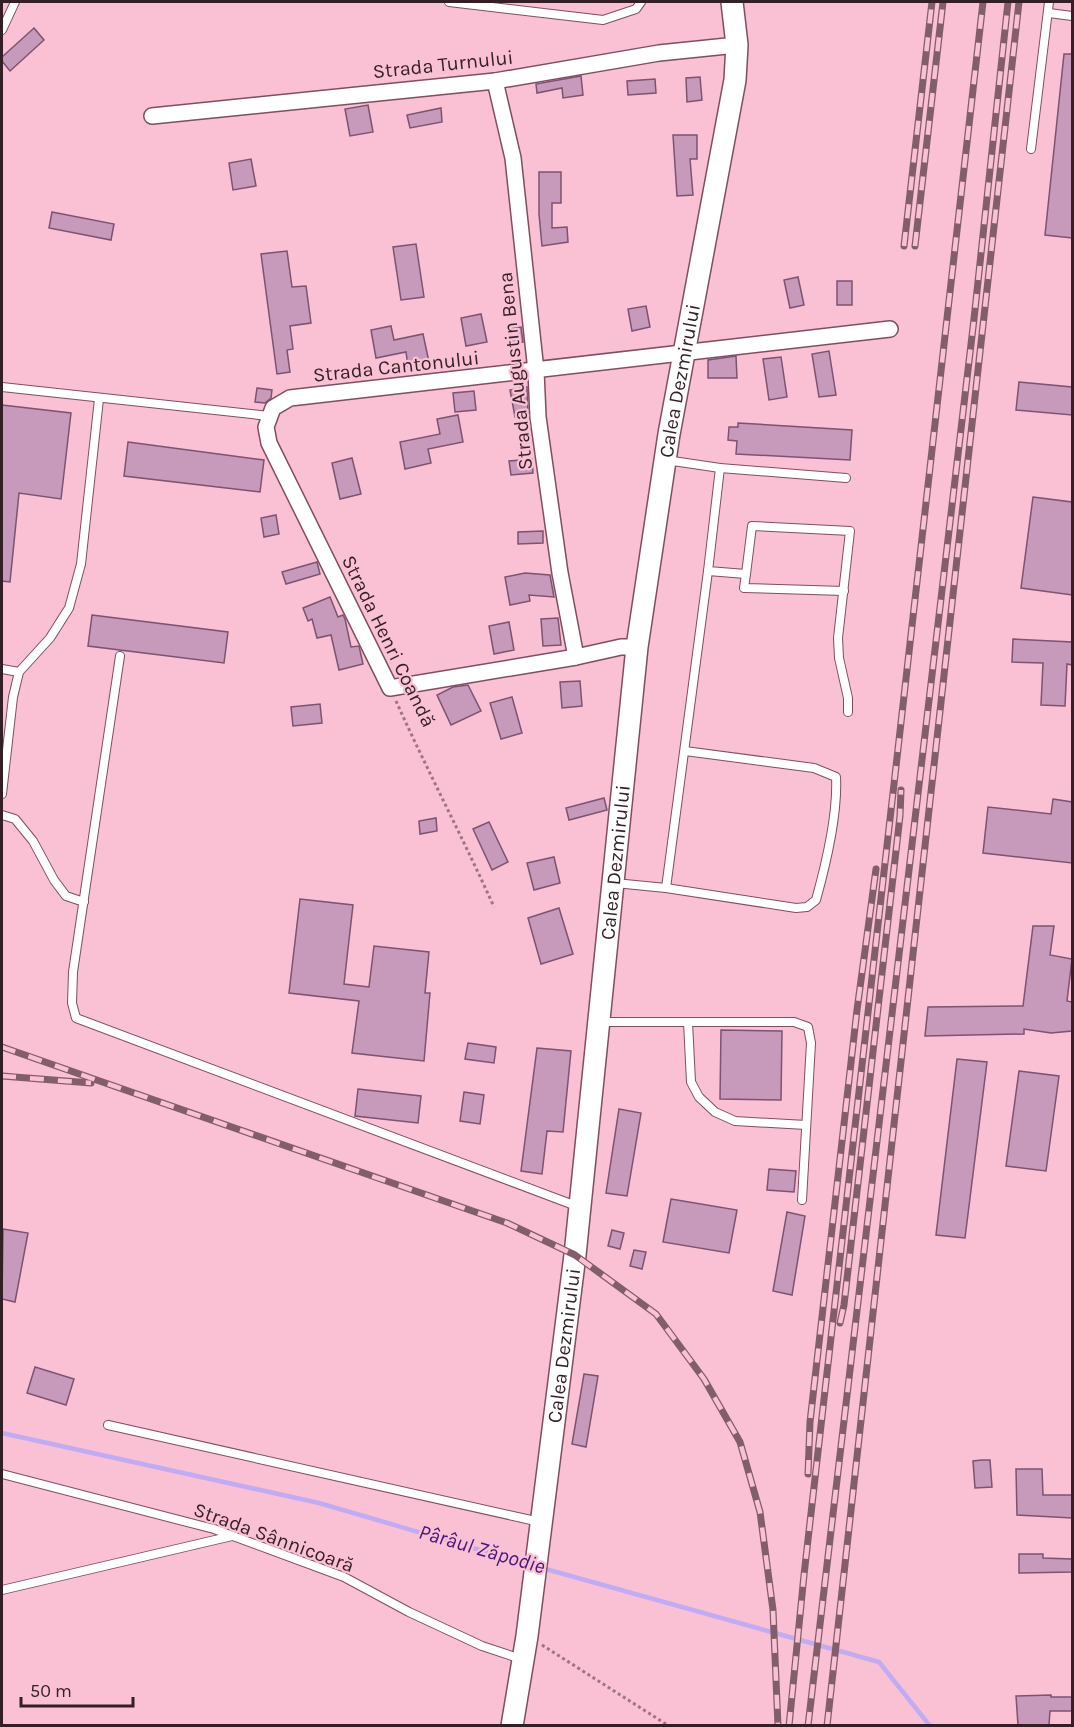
<svg xmlns="http://www.w3.org/2000/svg" width="1074" height="1727" viewBox="0 0 1074 1727" font-family="Karla,sans-serif">
  <style>
    .lines { fill: none; stroke-linecap: round; stroke-linejoin: round }
    .stream { stroke: #c0acf3; stroke-width: 4.5 }
    .building { fill: #c799ba; stroke: #7c5371; stroke-width: 1.5 }
    .lane-casing { stroke: #804e60; stroke-width: 10 }
    .street-casing { stroke: #804e60; stroke-width: 18 }
    .secondary-casing { stroke: #804e60; stroke-width: 24 }
    .path { stroke: #9e7583; stroke-width: 3; stroke-dasharray: 3 3; stroke-linecap: butt }
    .lane { stroke: #fff; stroke-width: 8 }
    .street { stroke: #fff; stroke-width: 15 }
    .secondary { stroke: #fff; stroke-width: 21 }
    .rail-casing { stroke: #825e6b; stroke-width: 7 }
    .rail { stroke: #fac0d3; stroke-width: 4.5; stroke-dasharray: 14; stroke-linecap: butt }
    .labels { text-anchor: middle; stroke-width: 4.5; stroke-linejoin: round; paint-order: stroke }
    .street-label { font-size: 20px; fill: #351f27; stroke: #fac0d3 }
    .water-label { font-size: 21px; font-style: italic; fill: #44167d; stroke: #fac0d3 }
  </style>
  <rect width="100%" height="100%" fill="#fac0d3"/>
  <g class="lines">
    <g class="stream">
      <path d="M 2,1433 L 319,1503 L 531,1565"/>
      <path d="M 542,1568 L 879,1662 L 930,1726"/>
    </g>
  </g>
  <g class="building">
    <path d="M 34,28 L 44,40 L 10,71 L 2,61 L 2,57 Z"/>
    <path d="M 1064,54 L 1072,54 L 1072,238 L 1045,235 Z"/>
    <path d="M 581,76 L 583,95 L 563,98 L 562,88 L 537,93 L 536,84 Z"/>
    <path d="M 700,77 L 702,100 L 687,102 L 686,78 Z"/>
    <path d="M 655,79 L 656,93 L 628,95 L 627,81 Z"/>
    <path d="M 368,105 L 373,132 L 350,136 L 345,109 Z"/>
    <path d="M 441,108 L 442,122 L 410,128 L 407,115 Z"/>
    <path d="M 673,135 L 697,135 L 697,159 L 690,159 L 693,195 L 677,196 Z"/>
    <path d="M 251,159 L 256,186 L 233,190 L 229,163 Z"/>
    <path d="M 539,172 L 561,172 L 561,203 L 552,203 L 552,228 L 567,227 L 568,242 L 542,246 L 539,214 Z"/>
    <path d="M 52,212 L 114,224 L 111,240 L 49,228 Z"/>
    <path d="M 416,244 L 424,297 L 401,300 L 393,247 Z"/>
    <path d="M 287,251 L 292,287 L 306,286 L 311,323 L 290,326 L 293,349 L 287,350 L 290,372 L 277,374 L 261,254 Z"/>
    <path d="M 798,277 L 804,305 L 790,308 L 784,280 Z"/>
    <rect x="837" y="281" width="15" height="24"/>
    <path d="M 646,306 L 650,327 L 632,331 L 628,309 Z"/>
    <path d="M 481,314 L 487,342 L 466,346 L 461,318 Z"/>
    <path d="M 391,326 L 394,340 L 423,334 L 429,362 L 408,366 L 406,352 L 376,358 L 371,330 Z"/>
    <path d="M 521,327 L 523,342 L 510,344 L 508,329 Z"/>
    <path d="M 829,351 L 836,395 L 819,397 L 812,354 Z"/>
    <path d="M 736,356 L 737,378 L 708,378 L 708,360 Z"/>
    <path d="M 781,357 L 787,397 L 769,400 L 763,359 Z"/>
    <path d="M 1019,382 L 1072,387 L 1072,415 L 1016,410 Z"/>
    <path d="M 527,387 L 528,415 L 515,417 L 510,390 Z"/>
    <path d="M 257,388 L 272,390 L 271,398 L 265,403 L 255,402 Z"/>
    <path d="M 474,391 L 476,410 L 455,412 L 453,393 Z"/>
    <path d="M 2,405 L 71,413 L 61,499 L 19,493 L 10,582 L 2,581 Z"/>
    <path d="M 458,415 L 463,442 L 428,449 L 431,463 L 405,469 L 400,442 L 440,434 L 437,419 Z"/>
    <path d="M 738,423 L 852,430 L 850,460 L 736,454 L 737,441 L 728,440 L 729,427 L 738,427 Z"/>
    <path d="M 128,442 L 264,460 L 260,492 L 124,476 Z"/>
    <path d="M 352,458 L 361,494 L 340,499 L 332,463 Z"/>
    <path d="M 532,459 L 533,473 L 511,475 L 509,461 Z"/>
    <path d="M 1033,497 L 1072,502 L 1072,595 L 1021,588 Z"/>
    <path d="M 276,515 L 279,534 L 264,537 L 261,518 Z"/>
    <path d="M 543,531 L 543,543 L 518,544 L 518,532 Z"/>
    <path d="M 317,562 L 320,574 L 286,584 L 282,572 Z"/>
    <path d="M 525,573 L 550,575 L 554,597 L 529,595 L 530,601 L 510,605 L 505,577 Z"/>
    <path d="M 330,597 L 338,617 L 343,615 L 345,619 L 351,647 L 359,646 L 363,664 L 339,670 L 331,635 L 317,638 L 312,619 L 308,621 L 303,608 Z"/>
    <path d="M 92,615 L 228,632 L 224,663 L 88,646 Z"/>
    <path d="M 558,618 L 561,645 L 543,646 L 541,619 Z"/>
    <path d="M 509,622 L 514,650 L 494,654 L 489,626 Z"/>
    <path d="M 1013,639 L 1072,642 L 1072,665 L 1067,664 L 1065,706 L 1041,705 L 1043,663 L 1012,662 Z"/>
    <path d="M 580,681 L 582,706 L 562,708 L 560,682 Z"/>
    <path d="M 468,685 L 481,711 L 451,725 L 437,695 L 453,687 Z"/>
    <path d="M 512,697 L 522,733 L 501,739 L 490,703 Z"/>
    <path d="M 320,704 L 322,723 L 293,726 L 291,707 Z"/>
    <path d="M 604,798 L 607,810 L 569,820 L 566,808 Z"/>
    <path d="M 1053,799 L 1072,802 L 1072,863 L 983,853 L 988,807 L 1051,814 Z"/>
    <path d="M 436,818 L 437,831 L 420,834 L 419,821 Z"/>
    <path d="M 489,822 L 508,862 L 492,870 L 473,829 Z"/>
    <path d="M 554,857 L 560,883 L 534,890 L 527,863 Z"/>
    <path d="M 300,899 L 353,905 L 344,984 L 369,987 L 374,946 L 429,952 L 425,993 L 430,993 L 424,1061 L 352,1053 L 359,1001 L 289,993 Z"/>
    <path d="M 559,908 L 573,954 L 541,964 L 528,918 Z"/>
    <path d="M 1033,926 L 1054,926 L 1050,955 L 1072,959 L 1067,1001 L 1072,1002 L 1072,1031 L 1051,1033 L 1024,1029 L 1024,1034 L 925,1036 L 928,1007 L 1023,1006 Z"/>
    <path d="M 721,1030 L 782,1031 L 781,1100 L 720,1099 Z"/>
    <path d="M 468,1043 L 496,1047 L 494,1063 L 465,1059 Z"/>
    <path d="M 537,1048 L 571,1051 L 563,1132 L 547,1131 L 542,1174 L 521,1171 Z"/>
    <path d="M 957,1059 L 987,1062 L 965,1238 L 936,1235 Z"/>
    <path d="M 1019,1071 L 1059,1076 L 1046,1171 L 1006,1166 Z"/>
    <path d="M 358,1089 L 421,1096 L 418,1123 L 355,1116 Z"/>
    <path d="M 464,1092 L 484,1095 L 480,1124 L 460,1121 Z"/>
    <path d="M 619,1109 L 641,1113 L 627,1196 L 606,1193 Z"/>
    <path d="M 769,1169 L 796,1171 L 794,1192 L 767,1190 Z"/>
    <path d="M 671,1199 L 737,1210 L 729,1253 L 663,1242 Z"/>
    <path d="M 787,1212 L 805,1216 L 792,1295 L 773,1291 Z"/>
    <path d="M 3,1229 L 28,1233 L 15,1302 L 2,1299 Z"/>
    <path d="M 612,1230 L 624,1233 L 620,1249 L 608,1246 Z"/>
    <path d="M 634,1250 L 646,1252 L 642,1269 L 630,1266 Z"/>
    <path d="M 35,1367 L 74,1379 L 66,1405 L 27,1393 Z"/>
    <path d="M 584,1374 L 598,1376 L 586,1447 L 572,1444 Z"/>
    <path d="M 982,1460 L 990,1460 L 992,1487 L 975,1488 L 973,1461 Z"/>
    <path d="M 1016,1469 L 1042,1469 L 1043,1495 L 1072,1495 L 1072,1518 L 1017,1515 Z"/>
    <path d="M 1019,1554 L 1043,1554 L 1043,1558 L 1072,1559 L 1072,1572 L 1019,1573 Z"/>
    <path d="M 1051,1695 L 1051,1697 L 1072,1697 L 1072,1711 L 1050,1711 L 1049,1725 L 1018,1725 L 1016,1696 Z"/>
  </g>
  <g class="lines">
    <defs>
      <g id="lane">
        <path d="M 449,2 L 603,20 L 636,9 L 641,2"/>
        <path d="M 1049,13 L 1072,16"/>
        <path d="M 2,30 L 15,2"/>
        <path d="M 1031,149 L 1049,2"/>
        <path d="M 2,387 L 269,416"/>
        <path d="M 666,460 L 720,468 L 846,478"/>
        <path d="M 720,468 L 708,571 L 746,574 L 752,526 L 850,531 L 838,638 L 839,658 L 848,698 L 848,712"/>
        <path d="M 746,574 L 744,588 L 844,591"/>
        <path d="M 120,656 L 73,972 L 72,1003 L 76,1018 L 579,1207"/>
        <path d="M 2,669 L 19,672"/>
        <path d="M 2,794 L 13,697 L 19,672 L 50,638 L 69,608 L 81,564 L 99,399"/>
        <path d="M 2,815 L 15,819 L 33,841 L 54,880 L 66,896 L 84,902"/>
        <path d="M 615,883 L 666,888 L 796,908 L 807,907 L 816,900 C 826,864 838,814 836,777 L 814,768 L 685,751"/>
        <path d="M 666,888 L 708,571"/>
        <path d="M 600,1022 L 794,1022 L 808,1027 L 811,1043 L 802,1200"/>
        <path d="M 688,1022 L 691,1082 L 699,1097 L 715,1112 L 735,1121 L 806,1125"/>
        <path d="M 108,1425 L 540,1522"/>
        <path d="M 2,1474 L 214,1529 L 344,1577 L 409,1612 L 482,1646 L 521,1659"/>
        <path d="M 2,1590 L 232,1536"/>
      </g>
      <g id="street">
        <path d="M 495,81 L 513,158 L 536,371 L 538,417 L 560,573 L 576,657"/>
        <path d="M 152,116 L 495,81 L 659,53 L 737,45"/>
        <path d="M 637,647 L 621,647 L 576,657 L 390,688 L 269,443 L 266,427 L 273,408 L 290,398 L 890,329"/>
      </g>
      <g id="secondary">
        <path id="s1" d="M 512,1726 L 527,1636 L 575,1255 L 637,647 L 669,434 L 735,80 L 737,45 L 732,2"/>
      </g>
    </defs>
    <use href="#lane" class="lane-casing"/>
    <use href="#street" class="street-casing"/>
    <use href="#secondary" class="secondary-casing"/>
    <g class="path">
      <path d="M 396,701 C 427,770 463,838 494,907"/>
      <path d="M 542,1645 L 669,1726"/>
    </g>
    <use href="#lane" class="lane"/>
    <use href="#street" class="street"/>
    <use href="#secondary" class="secondary"/>
    <defs>
      <g id="rail">
        <path d="M 904,246 L 932,2"/>
        <path d="M 915,246 L 943,2"/>
        <path d="M 2,1047 L 507,1223 L 575,1255 L 656,1314 L 704,1379 L 740,1442 L 760,1512 L 773,1610 L 778,1726"/>
        <path d="M 2,1076 L 91,1083"/>
        <path d="M 840,1323 L 844,1305 L 900,816 L 901,790"/>
        <path d="M 808,1474 L 810,1422 L 857,1010 L 876,869"/>
        <path d="M 789,1726 L 804,1575 L 983,2"/>
        <path d="M 808,1726 L 974,319 L 1008,2"/>
        <path d="M 827,1726 L 1019,2"/>
      </g>
    </defs>
    <use href="#rail" class="rail-casing"/>
    <use href="#rail" class="rail"/>
  </g>
  <g class="labels">
    <g class="street-label">
      <text transform="translate(443 64) rotate(-6)" y="7">Strada Turnului</text>
      <text transform="translate(396 366) rotate(-6)" y="7">Strada Cantonului</text>
      <text transform="translate(515 371) rotate(-96)" y="7">Strada Augustin Bena</text>
      <text dy="7" stroke="none"><textPath href="#s1" startOffset="1356">Calea Dezmirului</textPath></text>
      <text transform="translate(389 641) rotate(64)" y="7">Strada Henri Coandă</text>
      <text dy="7" stroke="none"><textPath href="#s1" startOffset="870">Calea Dezmirului</textPath></text>
      <text dy="7" stroke="none"><textPath href="#s1" startOffset="384">Calea Dezmirului</textPath></text>
      <text transform="translate(274 1537) rotate(20)" y="7">Strada Sânnicoară</text>
    </g>
    <g class="water-label">
      <text transform="translate(482 1549) rotate(16)" y="7">Pârâul Zăpodie</text>
    </g>
  </g>
  <rect width="1074" height="1727" fill="none" stroke="#351f27" stroke-width="6"/>
  <path d="M21 1697v9h112v-9" fill="none" stroke="#351f27" stroke-width="3"/>
  <text x="30" y="1697" font-size="18" fill="#351f27" stroke="#fac0d3" stroke-width="4.5" paint-order="stroke">50 m</text>
</svg>
